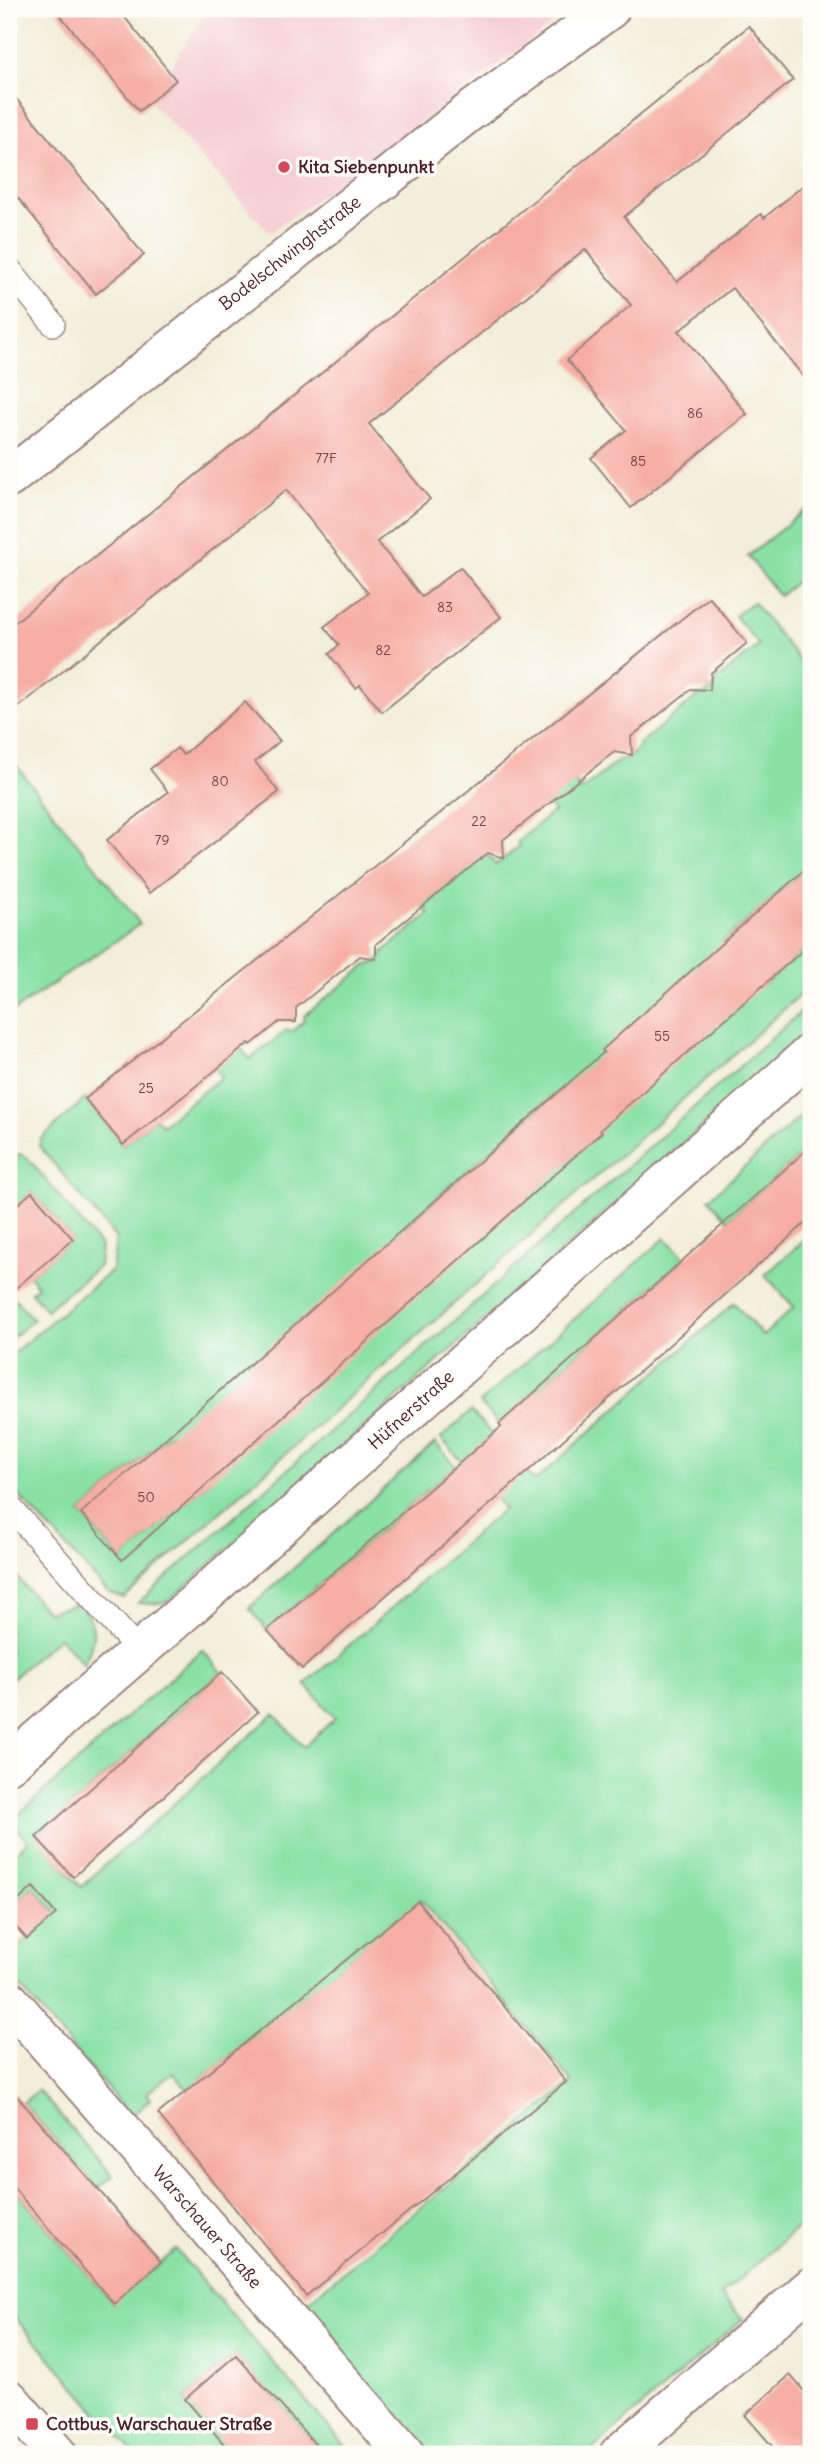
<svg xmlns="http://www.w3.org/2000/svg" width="820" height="2463" viewBox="0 0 820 2463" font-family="Delius,sans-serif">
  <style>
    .built { fill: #f6cfd5 }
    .green { fill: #89e1a5; stroke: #6a8068; stroke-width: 2; fill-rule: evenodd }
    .building { fill: #f6aea4 }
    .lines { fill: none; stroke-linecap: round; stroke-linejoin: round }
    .lane-casing { stroke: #9e8682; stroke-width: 26 }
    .street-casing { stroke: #9e8682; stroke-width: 42 }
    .primary-casing { stroke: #9e8682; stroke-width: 42 }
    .lane { stroke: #fff; stroke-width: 23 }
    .street { stroke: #fff; stroke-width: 38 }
    .primary { stroke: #fff; stroke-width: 38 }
    .poi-dot { fill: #d1495b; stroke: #fdfcf7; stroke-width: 2.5 }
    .labels { text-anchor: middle; stroke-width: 7; stroke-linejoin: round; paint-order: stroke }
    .number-label { font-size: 14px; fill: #754349 }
    .poi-label { font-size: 18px; font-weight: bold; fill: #4a1f2b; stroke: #fdfcf7; text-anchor: start }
    .street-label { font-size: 18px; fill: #4a1f2b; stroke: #fdfcf7 }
  </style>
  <rect width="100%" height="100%" fill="#fdfcf7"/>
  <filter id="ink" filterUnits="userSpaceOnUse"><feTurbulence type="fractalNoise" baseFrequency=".0143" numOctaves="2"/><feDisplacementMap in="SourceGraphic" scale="14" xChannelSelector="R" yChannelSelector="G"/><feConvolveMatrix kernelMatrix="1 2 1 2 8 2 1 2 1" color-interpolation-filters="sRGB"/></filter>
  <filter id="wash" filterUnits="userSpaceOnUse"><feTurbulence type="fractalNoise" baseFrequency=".00686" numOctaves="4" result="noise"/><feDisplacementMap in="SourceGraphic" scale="28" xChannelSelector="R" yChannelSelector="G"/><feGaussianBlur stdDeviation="1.57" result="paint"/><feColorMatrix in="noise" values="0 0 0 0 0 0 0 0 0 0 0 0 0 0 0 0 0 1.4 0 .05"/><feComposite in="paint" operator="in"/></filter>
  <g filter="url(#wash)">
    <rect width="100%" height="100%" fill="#f2eed9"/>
    <path class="built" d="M 207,9 L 573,9 L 270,233 L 150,101 Z"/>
    <g class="green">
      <path d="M 811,505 L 811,570 L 779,596 L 748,556 Z"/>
      <path d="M 753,602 L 811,675 L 811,864 L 722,943 L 761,987 L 811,943 L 811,985 L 124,1598 L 109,1593 L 9,1485 L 9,1357 L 112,1270 L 116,1238 L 39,1146 L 41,1139 L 85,1099 L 123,1145 L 156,1118 L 162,1125 L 221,1077 L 201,1051 L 227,1031 L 250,1059 L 287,1030 L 292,1031 L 304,1021 L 304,1016 L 367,965 C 375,964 382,959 384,951 L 429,914 L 407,885 L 486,853 L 496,865 L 519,846 L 517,842 L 554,811 L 533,785 L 559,764 L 582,790 L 619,760 C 629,759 637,753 639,744 L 699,695 C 708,695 714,688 717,680 L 759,645 L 735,616 ZM 562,1088 L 601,1132 L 444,1271 L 405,1226 ZM 170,1434 L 211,1480 L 122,1560 L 81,1513 Z"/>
      <path d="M 9,756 L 140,924 L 9,1014 Z"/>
      <path d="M 811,1003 L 811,1029 L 169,1601 L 152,1604 L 138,1603 Z"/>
      <path d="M 811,1107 L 811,1146 L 728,1220 L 709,1199 Z"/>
      <path d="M 19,1154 L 27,1157 L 101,1247 L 99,1266 L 46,1310 L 31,1292 L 38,1286 L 29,1276 L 72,1239 L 32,1192 L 9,1212 L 9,1162 Z"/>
      <path d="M 811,1234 L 811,2216 L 721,2295 L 743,2319 L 587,2454 L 428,2454 L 299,2309 L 572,2082 L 421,1900 L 188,2090 L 173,2073 L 147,2093 L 151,2099 L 131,2116 L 9,1974 L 9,1955 L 56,1913 L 33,1887 L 9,1909 L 9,1846 L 15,1853 L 28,1842 L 11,1821 L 202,1650 L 222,1672 L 37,1836 L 81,1887 L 274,1714 L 304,1747 L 335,1718 L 305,1684 L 504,1509 L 441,1438 L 471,1411 L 535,1481 L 734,1303 L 763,1336 L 794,1307 L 765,1275 Z"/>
      <path d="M 665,1238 L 685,1258 L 499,1424 L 480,1403 Z"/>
      <path d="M 10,1293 L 33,1320 L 9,1340 L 9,1294 Z"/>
      <path d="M 435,1443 L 456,1466 L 267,1630 L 249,1608 Z"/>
      <path d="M 9,1568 L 47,1612 L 80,1603 C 99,1627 95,1638 84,1665 L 59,1637 L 9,1681 Z"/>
      <path d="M 38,2090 L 113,2176 L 98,2189 L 23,2103 Z"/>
      <path d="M 9,2183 L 113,2303 L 176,2250 L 352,2454 L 324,2454 L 236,2355 L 185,2399 L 233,2454 L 134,2454 L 9,2311 Z"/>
    </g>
    <g id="blocks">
      <g class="building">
        <path d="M 55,9 L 118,9 L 176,80 L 139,111 Z"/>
        <path d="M 749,26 L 793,80 L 624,217 L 677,282 L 761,214 L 764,218 L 811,179 L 811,386 L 732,288 L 679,331 L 747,414 L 631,508 L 591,458 L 626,430 L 567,360 L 631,305 L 585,249 L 369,424 L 430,499 L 377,542 L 422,597 L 460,567 L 501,617 L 382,712 L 360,685 L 356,688 L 329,654 L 339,645 L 324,627 L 368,593 L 286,490 L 9,715 L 9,627 Z"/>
        <path d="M 9,90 L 144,255 L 96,294 L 9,187 Z"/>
        <path d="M 709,597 L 747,643 L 711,673 L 710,690 L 691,689 L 631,737 L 632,755 L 614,752 L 503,840 L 504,858 L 488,853 L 376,944 L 376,959 L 360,956 L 296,1008 L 296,1022 L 279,1022 L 251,1045 L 249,1043 L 123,1145 L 85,1099 Z"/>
        <path d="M 245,702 L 280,741 L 255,762 L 279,792 L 149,893 L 107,840 L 168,792 L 150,769 L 177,748 L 183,755 Z"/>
        <path d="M 811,864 L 811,943 L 600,1130 L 602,1132 L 122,1560 L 81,1513 L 604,1052 L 602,1050 Z"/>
        <path d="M 811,1146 L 811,1218 L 535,1465 L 302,1669 L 267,1630 L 501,1427 L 499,1424 Z"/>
        <path d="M 32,1192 L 73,1239 L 9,1294 L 9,1212 Z"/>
        <path d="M 222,1672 L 258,1712 L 73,1877 L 36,1837 Z"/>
        <path d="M 33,1887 L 56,1914 L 27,1939 L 9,1919 L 9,1909 Z"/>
        <path d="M 418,1901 L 566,2082 L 306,2296 L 158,2114 Z"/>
        <path d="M 9,2087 L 161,2262 L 114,2304 L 9,2183 Z"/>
        <path d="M 236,2355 L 324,2454 L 233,2454 L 223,2443 L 185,2399 Z"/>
        <path d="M 790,2375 L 811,2399 L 811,2454 L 779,2454 L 745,2415 Z"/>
      </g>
    </g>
  </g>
  <g filter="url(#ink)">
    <use href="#blocks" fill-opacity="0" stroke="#9e8682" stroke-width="2"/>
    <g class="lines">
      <defs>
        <g id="lane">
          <path d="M 9,269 L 53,324"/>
          <path d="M 9,1506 L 139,1651"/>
        </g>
        <g id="street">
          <path d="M 9,478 L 468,113 L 610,9"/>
          <path d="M 9,1764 L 198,1600 L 811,1053"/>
          <path d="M 9,2000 L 405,2454"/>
          <path d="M 619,2454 L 811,2287"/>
        </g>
        <path id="primary" d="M 9,2399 L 57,2454"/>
      </defs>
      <use href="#lane" class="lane-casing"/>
      <use href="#street" class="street-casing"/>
      <use href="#primary" class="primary-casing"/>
      <use href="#lane" class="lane"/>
      <use href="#street" class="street"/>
      <use href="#primary" class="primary"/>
    </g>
  </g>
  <g class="poi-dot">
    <circle cx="284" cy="167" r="7"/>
    <rect x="25" y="2417" width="14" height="14" rx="3.5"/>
  </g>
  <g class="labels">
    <g class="number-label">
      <text x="695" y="418">86</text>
      <text x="326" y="463">77F</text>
      <text x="638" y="466">85</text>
      <text x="445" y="612">83</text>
      <text x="383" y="655">82</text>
      <text x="220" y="786">80</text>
      <text x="479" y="826">22</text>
      <text x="162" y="845">79</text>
      <text x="662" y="1041">55</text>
      <text x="146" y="1093">25</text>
      <text x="146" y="1502">50</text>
    </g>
    <g class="poi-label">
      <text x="298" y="173">Kita Siebenpunkt</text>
      <text x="46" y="2430">Cottbus, Warschauer Straße</text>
    </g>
    <g class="street-label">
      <text transform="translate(290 253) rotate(-38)" y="6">Bodelschwinghstraße</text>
      <text transform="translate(411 1410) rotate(-42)" y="6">Hüfnerstraße</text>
      <text transform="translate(207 2227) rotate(49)" y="6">Warschauer Straße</text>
    </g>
  </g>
  <rect width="820" height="2463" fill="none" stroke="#fdfcf7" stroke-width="35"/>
</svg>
